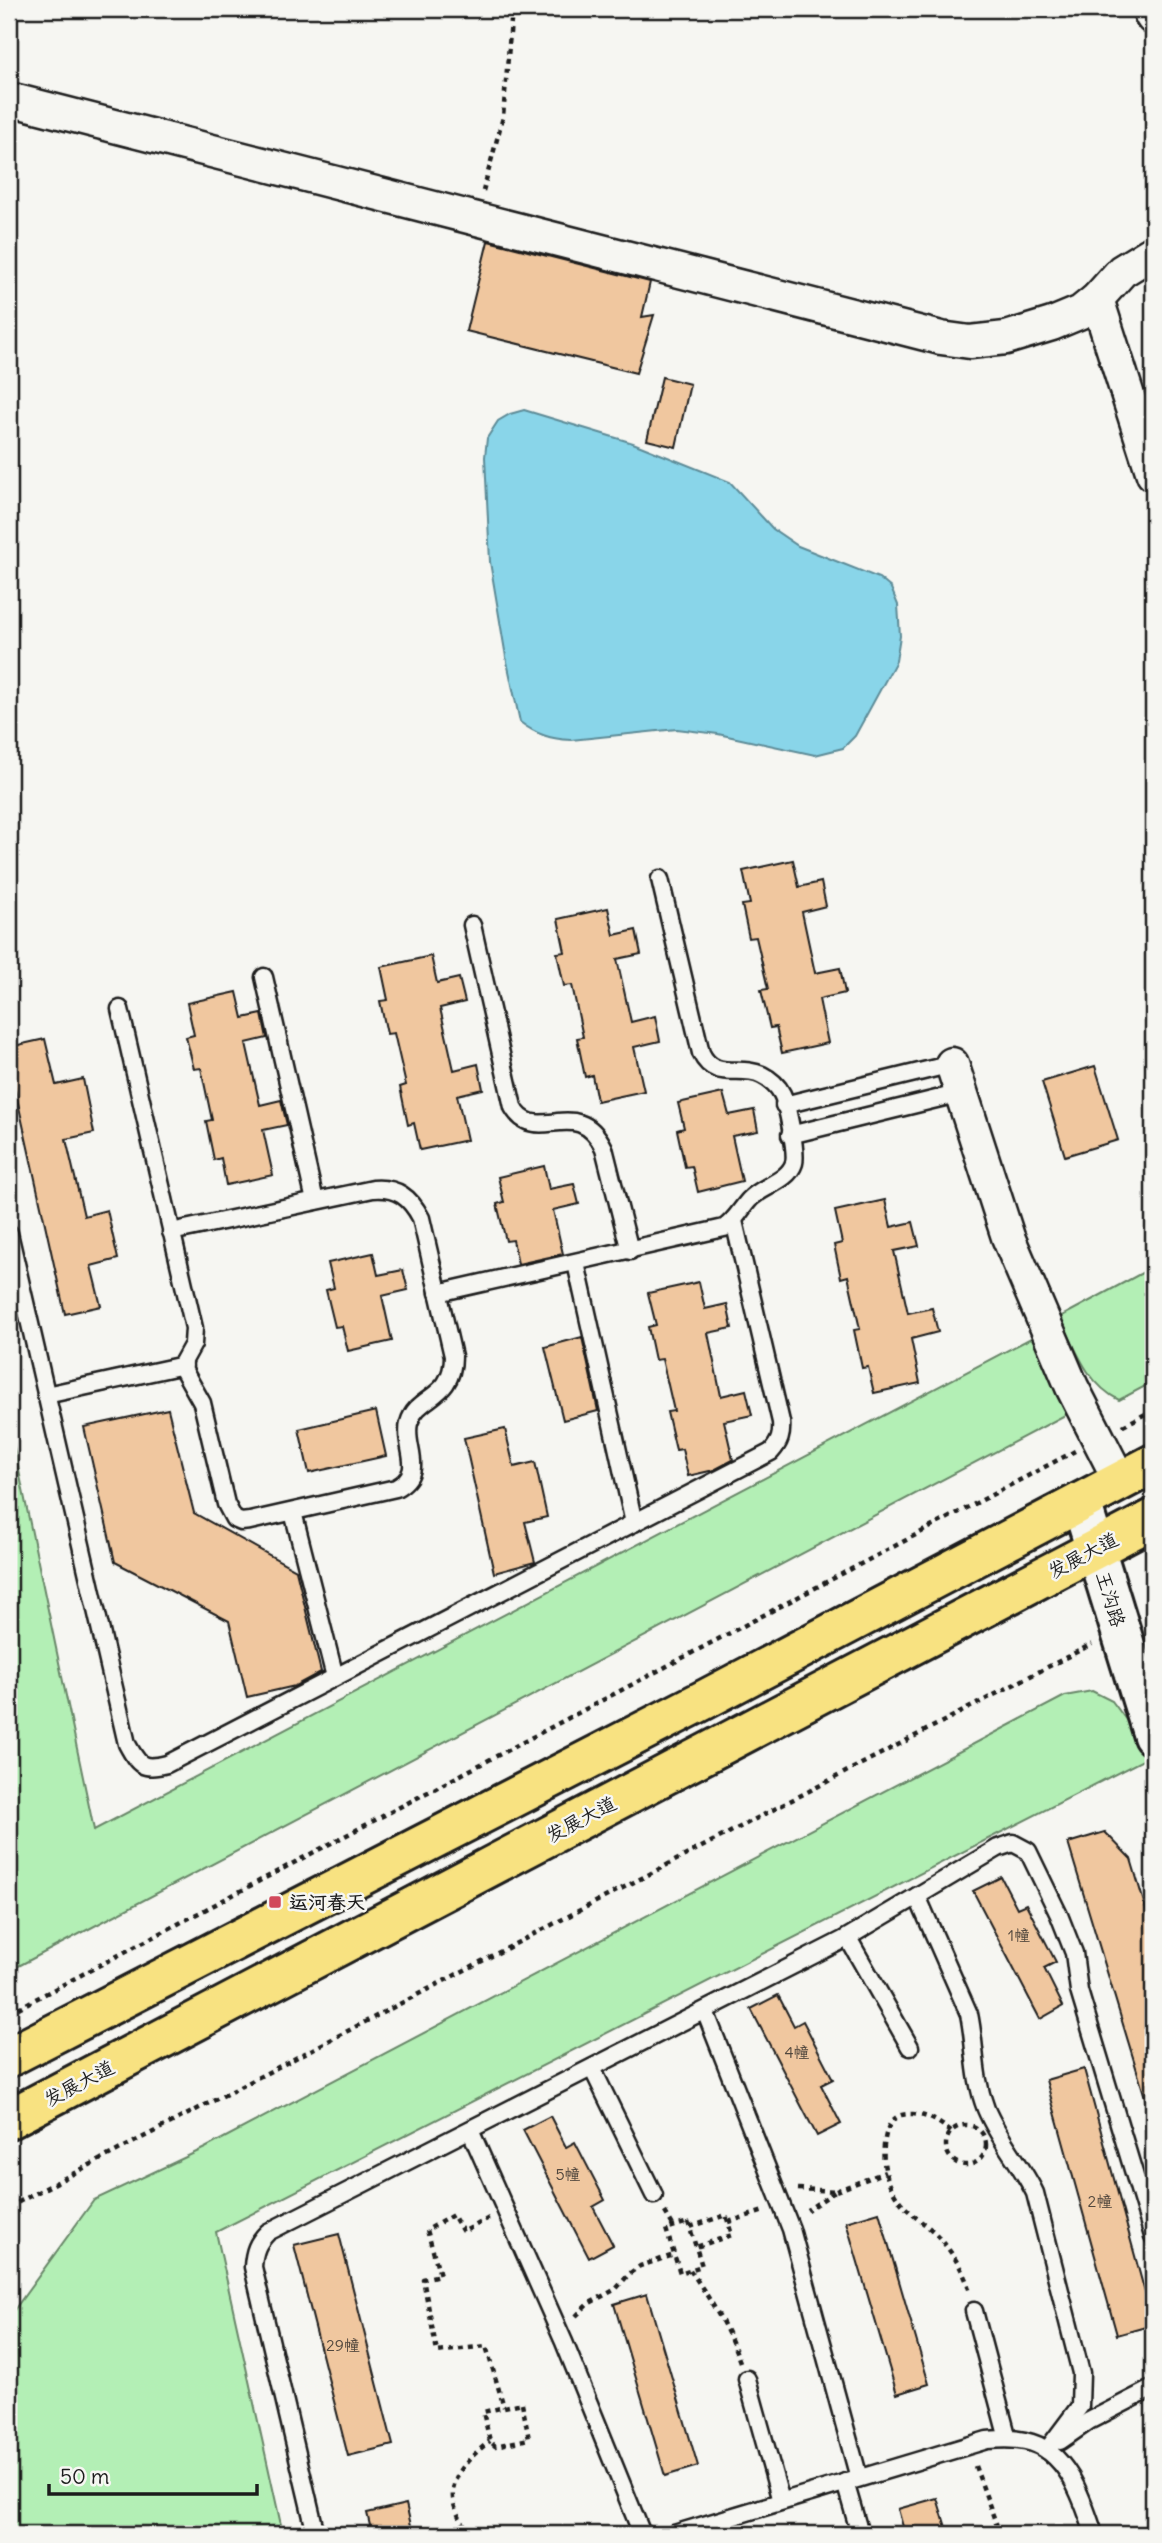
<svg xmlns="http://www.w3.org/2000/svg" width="1162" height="2543" viewBox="0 0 1162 2543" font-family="Delius,'LXGW WenKai TC',sans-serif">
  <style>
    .green { fill: #b3efb5; stroke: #688668; stroke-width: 2 }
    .water { fill: #89d5e9; stroke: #5d8b97; stroke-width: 2 }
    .building { fill: #f0c79f; stroke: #1c1c1c; stroke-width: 2 }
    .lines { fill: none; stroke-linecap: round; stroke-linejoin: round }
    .lane-casing { stroke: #1c1c1c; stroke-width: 21 }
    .street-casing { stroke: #1c1c1c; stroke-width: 37 }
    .secondary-casing { stroke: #1c1c1c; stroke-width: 44 }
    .primary-casing { stroke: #1c1c1c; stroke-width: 44 }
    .path { stroke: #1c1c1c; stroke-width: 4.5; stroke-dasharray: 5 5; stroke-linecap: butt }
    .lane { stroke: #f6f6f2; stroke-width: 16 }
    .street { stroke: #f6f6f2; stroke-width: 32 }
    .secondary { stroke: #f6f6f2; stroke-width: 38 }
    .primary { stroke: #f8e281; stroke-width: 38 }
    .poi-dot { fill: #d1495b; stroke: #f6f6f2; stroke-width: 2.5 }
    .labels { text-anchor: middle; stroke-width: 5; stroke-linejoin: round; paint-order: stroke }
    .number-label { font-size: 16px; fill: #51473d }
    .street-label { font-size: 19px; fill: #1c1c1c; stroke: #f6f6f2 }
    .poi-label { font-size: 19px; font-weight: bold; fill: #1c1c1c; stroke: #f6f6f2; text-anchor: start }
  </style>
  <rect width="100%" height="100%" fill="#f6f6f2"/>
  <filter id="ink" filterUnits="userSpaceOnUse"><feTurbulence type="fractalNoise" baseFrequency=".0143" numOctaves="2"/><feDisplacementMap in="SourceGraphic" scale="14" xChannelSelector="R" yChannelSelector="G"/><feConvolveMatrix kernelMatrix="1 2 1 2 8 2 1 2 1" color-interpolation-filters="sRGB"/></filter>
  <g filter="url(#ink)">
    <g class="green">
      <path d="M 1153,1267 L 1153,1382 L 1119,1400 C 1086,1383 1076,1349 1060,1317 Z"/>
      <path d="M 1035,1336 L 1069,1413 L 9,1971 L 9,1423 L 94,1830 Z"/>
      <path d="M 1092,1691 L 1112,1701 L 1141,1740 L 1145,1759 L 216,2232 L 283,2534 L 9,2534 L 9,2317 L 94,2200 L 205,2148 L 1065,1696 Z"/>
    </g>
    <path class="water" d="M 524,410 L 633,443 L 730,482 L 773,529 L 798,546 L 879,578 L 891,588 L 898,605 L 900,636 L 896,661 L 855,736 L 843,748 L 815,755 L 718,734 L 677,729 L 571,740 C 551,739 537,735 520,722 L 506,657 L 490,562 L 485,457 L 487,438 L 498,421 L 510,414 Z"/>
    <g class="building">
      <path d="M 488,241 L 650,282 L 642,317 L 654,315 L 636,373 L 466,331 Z"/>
      <path d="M 662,377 L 690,384 L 676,447 L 647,440 Z"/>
      <path d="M 793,860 L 799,887 L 821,882 L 826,906 L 802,912 L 815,973 L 840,968 L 845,993 L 819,999 L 828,1043 L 782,1053 L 776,1027 L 770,1028 L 761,990 L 768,989 L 756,937 L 749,938 L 742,905 L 750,904 L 743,871 Z"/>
      <path d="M 608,908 L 614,935 L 636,930 L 641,954 L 617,959 L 631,1022 L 655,1016 L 660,1041 L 634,1047 L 644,1091 L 597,1101 L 592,1075 L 585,1077 L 577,1038 L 583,1037 L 572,985 L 564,986 L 557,953 L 565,952 L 558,919 Z"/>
      <path d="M 431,956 L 437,983 L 459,978 L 465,1002 L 440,1008 L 454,1070 L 478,1064 L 483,1089 L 457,1095 L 467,1140 L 420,1150 L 414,1123 L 408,1125 L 400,1087 L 406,1085 L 394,1033 L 387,1034 L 380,1001 L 388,1000 L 381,967 Z"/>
      <path d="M 237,992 L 243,1018 L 262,1014 L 267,1038 L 246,1043 L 260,1105 L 281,1100 L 287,1125 L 263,1130 L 273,1175 L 226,1185 L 221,1158 L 214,1160 L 206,1121 L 212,1120 L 201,1068 L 194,1069 L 186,1037 L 194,1035 L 187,1003 Z"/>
      <path d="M 45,1039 L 56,1085 L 83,1079 L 94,1133 L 66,1139 L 84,1216 L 107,1210 L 118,1259 L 91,1266 L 101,1306 L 65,1314 L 9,1062 L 9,1047 Z"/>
      <path d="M 1095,1066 L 1118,1140 L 1065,1156 L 1042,1082 Z"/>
      <path d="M 723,1093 L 729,1115 L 754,1110 L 758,1131 L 732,1136 L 742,1181 L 698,1192 L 692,1166 L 685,1167 L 677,1130 L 684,1128 L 678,1103 Z"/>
      <path d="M 544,1166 L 549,1189 L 574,1184 L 579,1204 L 553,1210 L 563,1254 L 518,1264 L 513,1240 L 506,1241 L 497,1204 L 504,1202 L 498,1177 Z"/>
      <path d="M 885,1200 L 891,1227 L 913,1222 L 919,1246 L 894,1251 L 908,1313 L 932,1308 L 938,1332 L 911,1339 L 920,1383 L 874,1393 L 868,1367 L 862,1368 L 854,1330 L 860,1329 L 848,1276 L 841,1278 L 834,1245 L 842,1243 L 835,1211 Z"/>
      <path d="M 373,1253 L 378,1275 L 403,1270 L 408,1290 L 382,1296 L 392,1341 L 348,1351 L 342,1326 L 335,1327 L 326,1290 L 334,1288 L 328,1263 Z"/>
      <path d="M 699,1282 L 705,1309 L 727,1304 L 732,1328 L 708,1333 L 721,1396 L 746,1390 L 752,1415 L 724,1421 L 733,1460 L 714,1470 L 688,1476 L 682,1449 L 676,1450 L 667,1412 L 674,1411 L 662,1359 L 655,1360 L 648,1327 L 656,1325 L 648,1293 Z"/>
      <path d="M 582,1337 L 598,1411 L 563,1420 L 545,1347 Z"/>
      <path d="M 168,1409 L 194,1513 L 296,1570 L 321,1672 L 295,1686 L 247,1697 L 229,1621 L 115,1562 L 84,1427 Z"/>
      <path d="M 376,1411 L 386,1456 L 309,1473 L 299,1429 Z"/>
      <path d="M 505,1429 L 514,1467 L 535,1462 L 547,1517 L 525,1522 L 535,1562 L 494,1573 L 464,1438 Z"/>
      <path d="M 1105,1832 L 1131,1859 L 1153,1933 L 1153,2106 L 1148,2107 L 1068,1843 Z"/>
      <path d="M 1001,1877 L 1017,1908 L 1026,1904 L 1056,1962 L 1044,1968 L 1063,2006 L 1040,2019 L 973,1891 Z"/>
      <path d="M 778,1995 L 794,2026 L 803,2021 L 833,2079 L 821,2085 L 841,2124 L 817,2136 L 751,2009 Z"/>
      <path d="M 1084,2069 L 1153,2322 L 1153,2325 L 1117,2335 L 1046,2080 Z"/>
      <path d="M 550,2116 L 566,2147 L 575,2142 L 605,2200 L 593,2207 L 613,2245 L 589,2258 L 523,2130 Z"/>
      <path d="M 879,2212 L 929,2384 L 897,2394 L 846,2222 Z"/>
      <path d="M 339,2234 L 393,2445 L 348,2456 L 294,2245 Z"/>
      <path d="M 647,2294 L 698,2466 L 665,2476 L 614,2304 Z"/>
      <path d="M 937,2498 L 948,2534 L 905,2534 L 898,2509 Z"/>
      <path d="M 406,2504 L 413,2534 L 372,2534 L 367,2513 Z"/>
    </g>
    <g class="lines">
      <defs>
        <g id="lane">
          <path d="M 472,925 L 513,1107 C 536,1148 577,1093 604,1148 L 630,1251"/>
          <path d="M 264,977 L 315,1201"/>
          <path d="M 120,1009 L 194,1328 L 193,1344 L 183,1362 L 184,1371 L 202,1403 L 226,1504 L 234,1519 L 241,1522 L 250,1521 L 396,1488 C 427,1471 403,1448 409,1423 C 417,1394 453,1400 453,1356 L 421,1218 C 410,1197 397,1187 373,1189 L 171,1232"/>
          <path d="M 784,1105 L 952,1064"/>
          <path d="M 790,1135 L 961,1093"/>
          <path d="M 9,1233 L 127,1744 C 139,1766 142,1770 167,1764 L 771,1452 C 780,1442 782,1435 781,1422 L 734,1221"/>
          <path d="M 576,1263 L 634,1523"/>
          <path d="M 438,1293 L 724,1228 C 736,1220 740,1210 749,1200 C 761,1186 788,1182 794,1163 C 797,1152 787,1104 782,1094 C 778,1086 770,1079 762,1075 C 740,1064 715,1082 701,1053 L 660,879"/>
          <path d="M 46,1395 L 184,1365"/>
          <path d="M 293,1512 L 335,1677"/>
          <path d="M 917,1896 L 969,2014 C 976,2047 973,2076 986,2109 C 999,2140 1021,2164 1035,2193 L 1081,2373 L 1080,2406 L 1047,2450"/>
          <path d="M 848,1938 L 910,2047"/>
          <path d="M 705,2011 L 791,2229 L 859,2478"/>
          <path d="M 592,2068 L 654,2195"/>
          <path d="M 470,2130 L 564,2342 L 642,2534"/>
          <path d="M 974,2311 L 1008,2439"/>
          <path d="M 747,2379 L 781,2501"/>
          <path d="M 1060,2441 L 1089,2421 L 1153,2388"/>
          <path d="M 845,2482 L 860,2534"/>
          <path d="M 316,2534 L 253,2267 C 254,2251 257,2243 268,2232 L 843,1940 L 998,1848 L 1013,1843 L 1028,1851 L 1059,1915 L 1074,1953 L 1079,1991 L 1153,2236"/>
          <path d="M 674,2534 L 987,2440 C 1000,2439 1013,2438 1025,2441 C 1067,2449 1083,2500 1094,2534"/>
        </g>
        <g id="street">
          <path d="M 1151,15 L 1153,18"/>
          <path d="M 9,99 L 941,338 L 970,342 L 1006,338 L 1052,324 L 1081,312 L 1097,299 L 1122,271 L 1153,252"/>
          <path d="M 1097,299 L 1153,474"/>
          <path d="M 952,1064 L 1008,1237 L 1072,1387 L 1120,1481"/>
        </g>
        <path id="secondary" d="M 1081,1502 L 1153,1736"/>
        <g id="primary">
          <path d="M 9,2057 L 704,1700 L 1153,1464"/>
          <path d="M 9,2119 L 1153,1519"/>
        </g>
      </defs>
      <use href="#lane" class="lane-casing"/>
      <use href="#street" class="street-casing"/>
      <use href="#secondary" class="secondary-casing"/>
      <use href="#primary" class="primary-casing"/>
      <g class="path">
        <path d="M 483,191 L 503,117 L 512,9"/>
        <path d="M 1123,1426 L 1153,1410"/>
        <path d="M 9,2013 L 1075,1451"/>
        <circle cx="966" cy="2145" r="20"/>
        <path d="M 951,2132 C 938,2121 930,2116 913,2114 C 898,2113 890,2119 886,2134 C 879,2163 887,2191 910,2212 C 918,2220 927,2225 935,2233 C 950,2249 965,2271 970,2293"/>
        <path d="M 798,2189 L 836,2191 L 807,2210"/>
        <path d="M 836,2191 L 885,2172"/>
        <path d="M 9,2207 L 1092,1644"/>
        <path d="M 665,2212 L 674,2227"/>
        <path d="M 489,2218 L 463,2232 L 453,2215 L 427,2230 L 440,2275 L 423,2279 L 437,2352 L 486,2346 L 504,2407"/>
        <path d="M 688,2222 L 702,2266 L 680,2273 L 666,2229 Z"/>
        <path d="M 728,2222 L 764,2211"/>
        <path d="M 690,2227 L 726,2215 L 732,2235 L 696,2247"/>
        <path d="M 690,2270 C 711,2300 728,2328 740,2362"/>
        <path d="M 576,2316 L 588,2304 L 616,2289 L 630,2273 L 640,2266 L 674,2255"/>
        <path d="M 522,2403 L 529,2439 L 495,2446 L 490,2441 L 483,2412 Z"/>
        <path d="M 975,2466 L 1000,2534"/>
        <path d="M 472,2534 C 437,2496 454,2469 490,2441"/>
      </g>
      <use href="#lane" class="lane"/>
      <use href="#street" class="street"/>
      <use href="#secondary" class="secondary"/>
      <use href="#primary" class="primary"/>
    </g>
  </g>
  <rect class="poi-dot" x="268" y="1895" width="14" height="14" rx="3.5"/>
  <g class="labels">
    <g class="number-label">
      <text x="1019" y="1941">1幢</text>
      <text x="797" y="2058">4幢</text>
      <text x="568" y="2180">5幢</text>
      <text x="1100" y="2207">2幢</text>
      <text x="343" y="2351">29幢</text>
    </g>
    <g class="street-label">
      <text transform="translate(1083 1555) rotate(-28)" y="7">发展大道</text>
      <text transform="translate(1111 1599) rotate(73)" y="7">王沟路</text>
      <text transform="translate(581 1819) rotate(-28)" y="7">发展大道</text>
      <text transform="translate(79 2083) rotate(-28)" y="7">发展大道</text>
    </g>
    <g class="poi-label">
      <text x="289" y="1909">运河春天</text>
    </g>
  </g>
  <rect width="1162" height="2543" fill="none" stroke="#f6f6f2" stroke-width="35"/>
  <rect x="18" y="18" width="1127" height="2508" fill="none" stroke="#1c1c1c" stroke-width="2.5" filter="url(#ink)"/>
  <path d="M49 2484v10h208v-10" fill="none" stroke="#1c1c1c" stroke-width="3.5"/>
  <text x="60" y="2484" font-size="21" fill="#1c1c1c" stroke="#f6f6f2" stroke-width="5" paint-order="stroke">50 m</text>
</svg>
